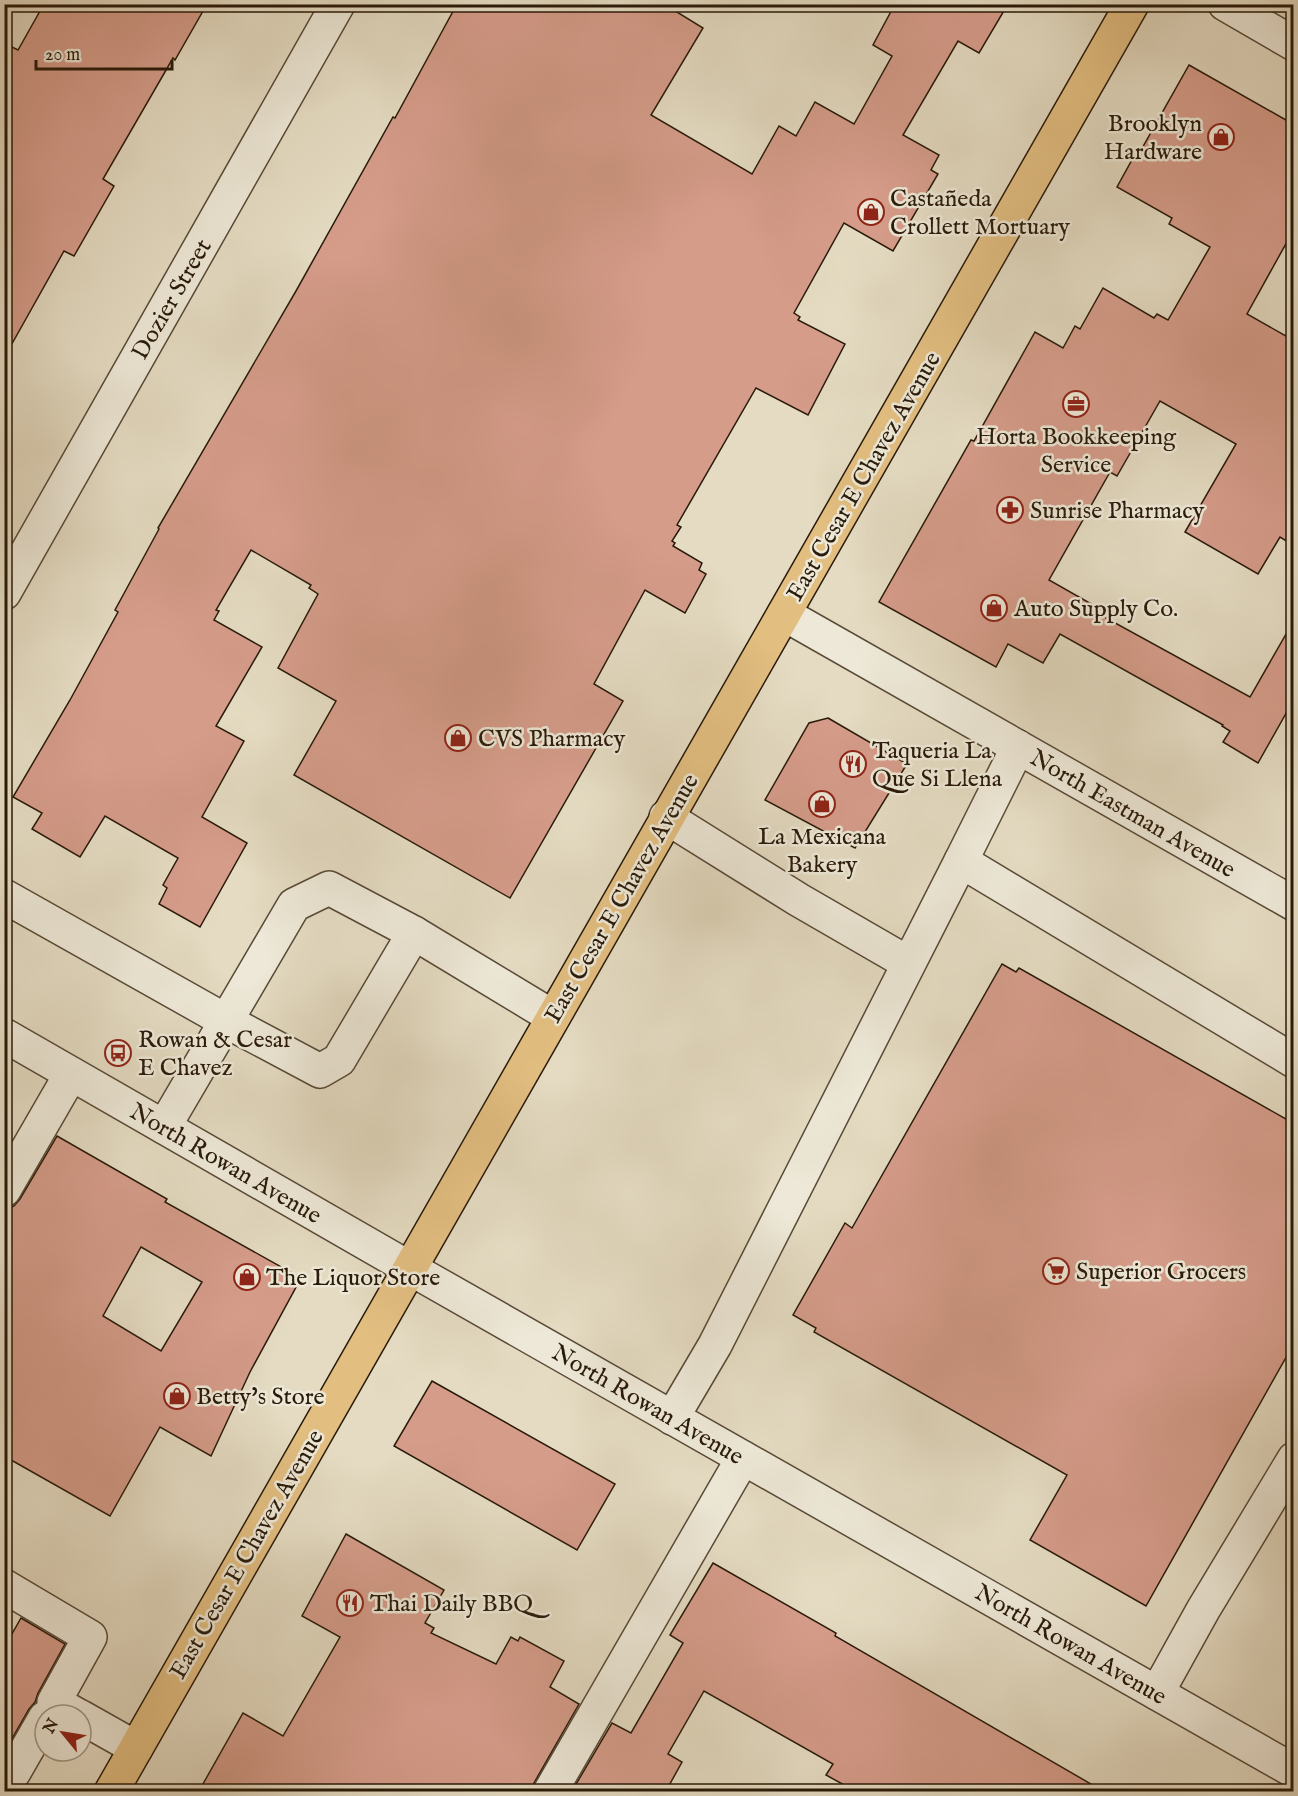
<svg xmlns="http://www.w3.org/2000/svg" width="1298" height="1796" viewBox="0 0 1298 1796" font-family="'IM FELL English',serif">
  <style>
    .building { fill: #d59c8a; stroke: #291a09; stroke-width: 1.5; fill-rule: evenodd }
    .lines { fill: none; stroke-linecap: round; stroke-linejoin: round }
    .minor-casing { stroke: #584a37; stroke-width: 36 }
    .major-casing { stroke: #291a09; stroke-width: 36 }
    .minor { stroke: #ede8d7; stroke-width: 33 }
    .major { stroke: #e2be81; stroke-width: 33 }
    .labels { text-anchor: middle; stroke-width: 5; stroke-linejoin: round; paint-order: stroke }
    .poi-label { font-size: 24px; fill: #291a09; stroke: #ede8d7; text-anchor: start }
    .street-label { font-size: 24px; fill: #291a09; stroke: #ede8d7 }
  </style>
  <rect width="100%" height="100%" fill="#e4dbc2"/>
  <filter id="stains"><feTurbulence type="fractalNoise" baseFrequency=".00333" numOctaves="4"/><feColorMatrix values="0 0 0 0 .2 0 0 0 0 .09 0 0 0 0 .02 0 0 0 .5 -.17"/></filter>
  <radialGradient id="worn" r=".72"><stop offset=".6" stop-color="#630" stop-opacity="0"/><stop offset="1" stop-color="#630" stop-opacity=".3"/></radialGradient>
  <g class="building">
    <path d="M 44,4 L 207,4 L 175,60 L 173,58 L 103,179 L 114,186 L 74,256 L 64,251 L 4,358 L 4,43 L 18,50 Z"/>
    <path d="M 457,4 L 664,4 L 703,28 L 651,115 L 752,174 L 779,126 L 796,136 L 815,102 L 854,124 L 892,56 L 873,45 L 895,4 L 1008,4 L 979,53 L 958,41 L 903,135 L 939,155 L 931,170 L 938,174 L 893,251 L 844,223 L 794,313 L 800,317 L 798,320 L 845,344 L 808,415 L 756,388 L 677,525 L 681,527 L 672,541 L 675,543 L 673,546 L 702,563 L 699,570 L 706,574 L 685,613 L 645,590 L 594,684 L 623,701 L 510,898 L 294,775 L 336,701 L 278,668 L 318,594 L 309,588 L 311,585 L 251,550 L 216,610 L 219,611 L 214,620 L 262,647 L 216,726 L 244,741 L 202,817 L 247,843 L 200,927 L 159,904 L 167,888 L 163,885 L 178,858 L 105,816 L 80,857 L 32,829 L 42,813 L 13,797 L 70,700 L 118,612 L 115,610 L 159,529 L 158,528 L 296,291 L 393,117 L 395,118 Z"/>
    <path d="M 1189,65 L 1293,124 L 1293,231 L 1247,314 L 1293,340 L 1293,545 L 1280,537 L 1258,574 L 1185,532 L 1236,444 L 1160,401 L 1117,476 L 1110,472 L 1049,580 L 1109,614 L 1106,618 L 1250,697 L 1293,622 L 1293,701 L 1258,763 L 1223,742 L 1230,731 L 1222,726 L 1223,725 L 1060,634 L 1043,663 L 1008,644 L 996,667 L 879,602 L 971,440 L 974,441 L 1035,332 L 1063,348 L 1075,326 L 1080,329 L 1103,288 L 1154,318 L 1157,314 L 1168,320 L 1210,247 L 1169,224 L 1172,218 L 1117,187 L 1138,149 L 1141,150 Z"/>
    <path d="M 828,718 L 907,764 L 855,848 L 765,800 L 809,723 Z"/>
    <path d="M 1002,964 L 1016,972 L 1019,968 L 1293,1123 L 1293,1345 L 1146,1606 L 1030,1540 L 1067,1475 L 814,1332 L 816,1328 L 793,1315 L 845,1223 L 852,1228 Z"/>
    <path d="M 57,1136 L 167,1199 L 165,1202 L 301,1278 L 250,1372 L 211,1456 L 160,1427 L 110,1516 L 4,1456 L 4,1211 L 14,1206 L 20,1199 ZM 141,1247 L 202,1282 L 161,1351 L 103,1316 Z"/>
    <path d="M 432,1381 L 615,1484 L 577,1550 L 394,1446 Z"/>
    <path d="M 346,1534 L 444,1590 L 425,1623 L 434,1628 L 431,1633 L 496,1664 L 511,1637 L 518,1641 L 520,1637 L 564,1661 L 550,1687 L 579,1704 L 534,1783 L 531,1791 L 199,1791 L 243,1713 L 283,1736 L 340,1637 L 302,1616 Z"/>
    <path d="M 713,1563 L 836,1633 L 835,1636 L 1103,1791 L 855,1791 L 826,1775 L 833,1764 L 704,1691 L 668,1754 L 682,1762 L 666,1791 L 572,1791 L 612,1723 L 631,1733 L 683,1643 L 670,1635 Z"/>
    <path d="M 21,1618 L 65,1644 L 38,1693 L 35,1702 L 29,1709 L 6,1749 L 4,1648 Z"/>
  </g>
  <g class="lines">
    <defs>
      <g id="minor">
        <path d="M 1225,4 L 1294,44"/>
        <path d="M 4,593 L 338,4"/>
        <path d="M 784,614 L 1294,904"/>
        <path d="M 666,817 L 799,900 L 908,963"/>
        <path d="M 961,861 L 1018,747"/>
        <path d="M 4,896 L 226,1021 L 320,1071 L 339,1060 L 414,933"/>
        <path d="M 4,1035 L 411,1269 L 1294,1771"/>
        <path d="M 164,1127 L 294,905 L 329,888 L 414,933 L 553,1017"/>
        <path d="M 4,1190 L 71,1074"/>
        <path d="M 672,1418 L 715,1345 L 961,861 L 1294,1061"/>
        <path d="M 4,1586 L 90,1637 L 54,1702 L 77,1715"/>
        <path d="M 1157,1693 L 1203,1610 L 1294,1459"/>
        <path d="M 81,1717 L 136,1748"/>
        <path d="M 4,1767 L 14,1772 L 45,1718"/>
        <path d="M 550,1792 L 743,1458"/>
      </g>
      <path id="major" d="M 111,1792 L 1132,4"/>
    </defs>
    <use href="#minor" class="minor-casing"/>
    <use href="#major" class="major-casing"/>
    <use href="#minor" class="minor"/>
    <use href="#major" class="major"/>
  </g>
  <defs>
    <symbol id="shop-ring" viewBox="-11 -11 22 22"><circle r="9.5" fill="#ede8d7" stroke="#8f2418" stroke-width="1.5"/><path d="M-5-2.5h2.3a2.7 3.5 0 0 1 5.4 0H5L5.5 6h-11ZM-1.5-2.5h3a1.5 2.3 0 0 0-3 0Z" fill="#8f2418"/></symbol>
    <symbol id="office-ring" viewBox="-11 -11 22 22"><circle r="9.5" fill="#ede8d7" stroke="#8f2418" stroke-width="1.5"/><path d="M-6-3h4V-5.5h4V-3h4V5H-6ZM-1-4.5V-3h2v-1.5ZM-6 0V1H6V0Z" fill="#8f2418"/></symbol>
    <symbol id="pharmacy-ring" viewBox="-11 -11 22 22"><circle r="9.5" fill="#ede8d7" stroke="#8f2418" stroke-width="1.5"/><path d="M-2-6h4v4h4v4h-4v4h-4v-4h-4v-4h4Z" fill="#8f2418"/></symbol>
    <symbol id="restaurant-ring" viewBox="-11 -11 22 22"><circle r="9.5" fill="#ede8d7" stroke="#8f2418" stroke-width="1.5"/><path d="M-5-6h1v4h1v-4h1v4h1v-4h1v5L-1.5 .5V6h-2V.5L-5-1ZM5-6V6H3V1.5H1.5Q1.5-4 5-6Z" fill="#8f2418"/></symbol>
    <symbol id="bus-ring" viewBox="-11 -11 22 22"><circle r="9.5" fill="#ede8d7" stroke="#8f2418" stroke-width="1.5"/><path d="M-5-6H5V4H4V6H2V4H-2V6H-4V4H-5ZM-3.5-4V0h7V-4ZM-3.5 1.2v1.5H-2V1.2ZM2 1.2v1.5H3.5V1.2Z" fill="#8f2418"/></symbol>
    <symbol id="supermarket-ring" viewBox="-11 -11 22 22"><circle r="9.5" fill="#ede8d7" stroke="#8f2418" stroke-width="1.5"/><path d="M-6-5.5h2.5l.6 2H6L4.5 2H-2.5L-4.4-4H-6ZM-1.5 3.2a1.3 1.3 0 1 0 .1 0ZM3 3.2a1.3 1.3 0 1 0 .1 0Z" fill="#8f2418"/></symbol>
  </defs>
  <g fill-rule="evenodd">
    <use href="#shop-ring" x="1206" y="122" width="30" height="30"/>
    <use href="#shop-ring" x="856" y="197" width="30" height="30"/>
    <use href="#office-ring" x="1061" y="389" width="30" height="30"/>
    <use href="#pharmacy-ring" x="995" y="495" width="30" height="30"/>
    <use href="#shop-ring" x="979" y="593" width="30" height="30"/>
    <use href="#shop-ring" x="443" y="723" width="30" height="30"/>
    <use href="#restaurant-ring" x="838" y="749" width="30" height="30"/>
    <use href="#shop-ring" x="807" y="789" width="30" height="30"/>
    <use href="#bus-ring" x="103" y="1038" width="30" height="30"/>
    <use href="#supermarket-ring" x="1041" y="1256" width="30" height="30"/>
    <use href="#shop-ring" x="232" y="1262" width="30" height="30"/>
    <use href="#shop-ring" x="162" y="1381" width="30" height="30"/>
    <use href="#restaurant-ring" x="335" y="1588" width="30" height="30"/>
  </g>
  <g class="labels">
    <g class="poi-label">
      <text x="1202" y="131" text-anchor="end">Brooklyn<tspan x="1202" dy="28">Hardware</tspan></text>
      <text x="890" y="206">Castañeda<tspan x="890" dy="28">Crollett Mortuary</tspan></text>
      <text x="1076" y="444" text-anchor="middle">Horta Bookkeeping<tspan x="1076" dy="28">Service</tspan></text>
      <text x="1030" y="518">Sunrise Pharmacy</text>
      <text x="1014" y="616">Auto Supply Co.</text>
      <text x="478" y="746">CVS Pharmacy</text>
      <text x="872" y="758">Taqueria La<tspan x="872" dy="28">Que Si Llena</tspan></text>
      <text x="822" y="844" text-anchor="middle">La Mexicana<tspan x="822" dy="28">Bakery</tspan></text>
      <text x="138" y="1047">Rowan &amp; Cesar<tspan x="138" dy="28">E Chavez</tspan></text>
      <text x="1076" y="1279">Superior Grocers</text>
      <text x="266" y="1285">The Liquor Store</text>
      <text x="196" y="1404">Betty's Store</text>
      <text x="370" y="1611">Thai Daily BBQ</text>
    </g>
    <g class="street-label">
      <text transform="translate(171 299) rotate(-60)" y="8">Dozier Street</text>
      <text transform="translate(863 476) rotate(-60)" y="8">East Cesar E Chavez Avenue</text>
      <text transform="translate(1133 813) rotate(30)" y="8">North Eastman Avenue</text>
      <text transform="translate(621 898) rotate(-60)" y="8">East Cesar E Chavez Avenue</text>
      <text transform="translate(226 1163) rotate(30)" y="8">North Rowan Avenue</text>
      <text transform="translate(648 1404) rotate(30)" y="8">North Rowan Avenue</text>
      <text transform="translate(246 1554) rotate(-60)" y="8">East Cesar E Chavez Avenue</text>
      <text transform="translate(1071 1644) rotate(30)" y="8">North Rowan Avenue</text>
    </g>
  </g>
  <rect width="1298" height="1796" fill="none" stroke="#e4dbc2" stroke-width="24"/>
  <rect x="6" y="6" width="1286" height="1784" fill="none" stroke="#291a09" stroke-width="3"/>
  <rect x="12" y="12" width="1274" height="1772" fill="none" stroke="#291a09" stroke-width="1.5"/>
  <g transform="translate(63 1733) rotate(300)"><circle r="28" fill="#ede8d7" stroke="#9f9685" stroke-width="1.5"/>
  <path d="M0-4.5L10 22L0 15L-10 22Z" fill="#8f2418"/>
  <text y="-9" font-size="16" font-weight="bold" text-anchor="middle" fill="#291a09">N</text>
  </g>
  <path d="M36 60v9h136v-9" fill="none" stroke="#291a09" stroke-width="3"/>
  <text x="45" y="60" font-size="18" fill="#291a09" stroke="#ede8d7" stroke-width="4.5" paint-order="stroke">20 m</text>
  <rect width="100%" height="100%" filter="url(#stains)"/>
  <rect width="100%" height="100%" fill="url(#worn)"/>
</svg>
